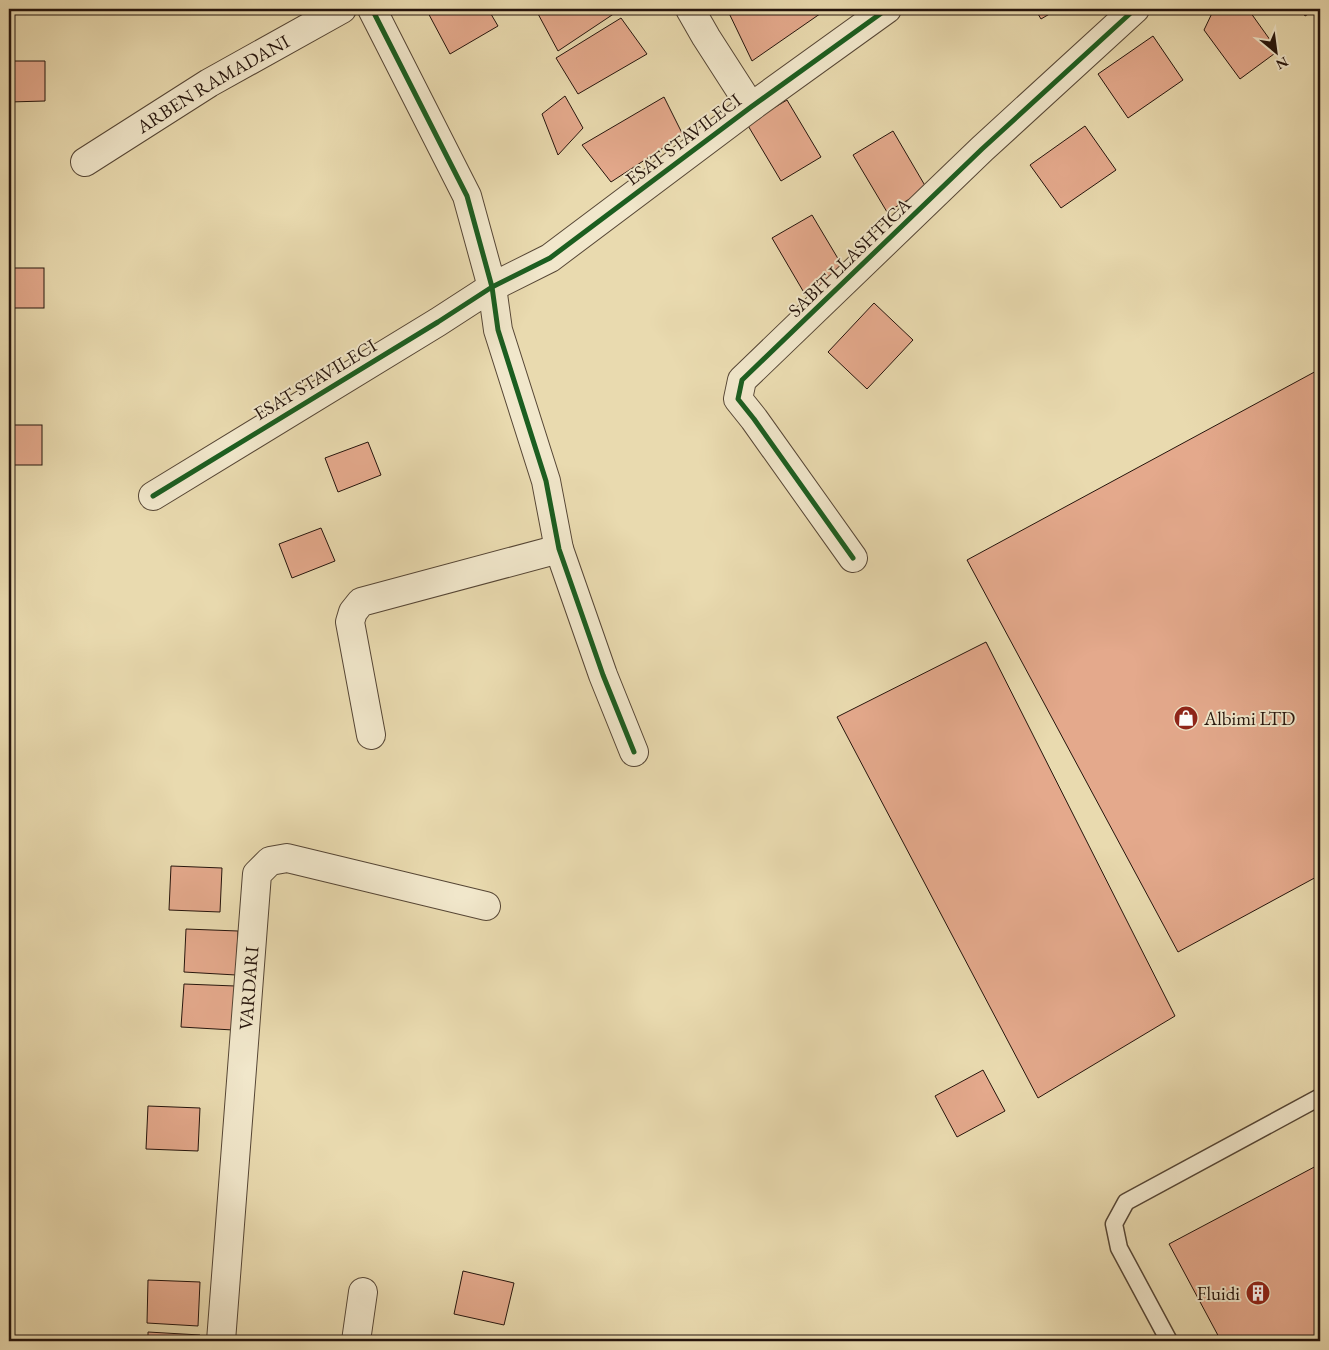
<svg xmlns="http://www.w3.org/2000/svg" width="1329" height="1350" viewBox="0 0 1329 1350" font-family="'EB Garamond',serif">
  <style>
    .building { fill: #e4a98c; stroke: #25140c }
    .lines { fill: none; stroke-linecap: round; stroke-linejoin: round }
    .service-casing { stroke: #564635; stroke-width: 19 }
    .minor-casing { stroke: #564635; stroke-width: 30 }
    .service { stroke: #f1e7cb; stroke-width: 16 }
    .minor { stroke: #f1e7cb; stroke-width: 28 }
    .cycleway-casing { stroke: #f1e7cb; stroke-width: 8 }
    .cycleway { stroke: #1b5e20; stroke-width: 5 }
    .labels { text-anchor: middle; stroke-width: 4; stroke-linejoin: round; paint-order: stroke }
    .street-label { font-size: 19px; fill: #25140c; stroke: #f1e7cb }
    .poi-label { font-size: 19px; fill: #25140c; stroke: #f1e7cb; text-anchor: start }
  </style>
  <rect width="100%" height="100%" fill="#e9daaf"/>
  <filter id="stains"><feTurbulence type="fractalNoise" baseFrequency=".004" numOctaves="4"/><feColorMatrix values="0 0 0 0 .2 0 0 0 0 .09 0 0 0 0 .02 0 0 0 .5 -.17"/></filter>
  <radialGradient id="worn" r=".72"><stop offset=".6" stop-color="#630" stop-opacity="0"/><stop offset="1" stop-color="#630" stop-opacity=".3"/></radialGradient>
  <g class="building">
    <path d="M 426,9 L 488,9 L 498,26 L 450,54 Z"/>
    <path d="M 542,9 L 621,9 L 558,51 L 537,12 Z"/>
    <path d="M 727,9 L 827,9 L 752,61 Z"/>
    <path d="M 1035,9 L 1058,9 L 1041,19 Z"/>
    <path d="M 1214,9 L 1248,9 L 1278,51 L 1240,79 L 1204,30 Z"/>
    <path d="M 1301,9 L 1317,9 L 1305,16 Z"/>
    <path d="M 621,18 L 647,54 L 578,94 L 556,58 Z"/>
    <path d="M 1153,36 L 1183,80 L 1128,118 L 1098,74 Z"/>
    <path d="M 9,61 L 45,61 L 45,101 L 9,102 Z"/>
    <path d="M 565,96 L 583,128 L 558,155 L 542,114 Z"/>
    <path d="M 664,97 L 683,135 L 611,182 L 582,145 Z"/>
    <path d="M 787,100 L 821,157 L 781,181 L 747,124 Z"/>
    <path d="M 1085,126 L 1116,170 L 1061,208 L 1030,165 Z"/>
    <path d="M 893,131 L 927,189 L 887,212 L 853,155 Z"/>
    <path d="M 812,215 L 846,272 L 806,296 L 772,238 Z"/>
    <rect x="9" y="268" width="35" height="40"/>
    <path d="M 874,303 L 913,340 L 867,389 L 828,352 Z"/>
    <path d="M 1320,369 L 1320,875 L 1178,952 L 967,560 Z"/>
    <rect x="9" y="425" width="33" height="40"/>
    <path d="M 368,442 L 381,475 L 338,492 L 325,458 Z"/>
    <path d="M 321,528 L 335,561 L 292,578 L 279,544 Z"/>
    <path d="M 986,642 L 1175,1016 L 1038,1098 L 837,717 Z"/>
    <path d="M 171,866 L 222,868 L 220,912 L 169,910 Z"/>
    <path d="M 186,929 L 238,931 L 236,975 L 184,972 Z"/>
    <path d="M 184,984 L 235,986 L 233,1030 L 181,1027 Z"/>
    <path d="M 983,1070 L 1005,1111 L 957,1137 L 935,1096 Z"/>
    <path d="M 148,1106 L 200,1108 L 198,1151 L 146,1149 Z"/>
    <path d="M 1320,1164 L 1320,1341 L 1221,1341 L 1169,1244 Z"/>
    <path d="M 463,1271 L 514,1283 L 504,1325 L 454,1314 Z"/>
    <path d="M 148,1280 L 200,1282 L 198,1326 L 147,1323 Z"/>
    <path d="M 148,1332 L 200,1335 L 199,1341 L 148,1341 Z"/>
  </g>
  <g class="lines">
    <defs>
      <path id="service" d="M 1169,1341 L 1119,1248 L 1114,1224 L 1126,1202 L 1320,1097"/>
      <g id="minor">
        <path d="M 372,9 L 467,196 L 492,287 L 498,330 L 546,481 L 559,549 L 603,675 L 634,752"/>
        <path d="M 690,9 L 706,37 L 751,107"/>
        <path id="s1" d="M 85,162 L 209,83 L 342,9"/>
        <path d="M 153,496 L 438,322 L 492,287 L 550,258 L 751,107 L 887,9"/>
        <path d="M 853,558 L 754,419 L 738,399 L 742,380 L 982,149 L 1135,9"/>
        <path d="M 371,735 L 350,622 L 353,612 L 361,602 L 559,549"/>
        <path id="s2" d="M 221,1341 L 257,874 L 270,861 L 287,858 L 486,906"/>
        <path d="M 356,1341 L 363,1292"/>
      </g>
    </defs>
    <use href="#service" class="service-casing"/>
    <use href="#minor" class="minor-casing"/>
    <use href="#service" class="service"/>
    <use href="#minor" class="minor"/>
    <defs>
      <g id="cycleway">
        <path d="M 372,9 L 467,196 L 492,287 L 498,330 L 546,481 L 559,549 L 603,675 L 634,752"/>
        <path d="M 153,496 L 438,322 L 492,287 L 550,258 L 751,107 L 887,9"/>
        <path d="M 853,558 L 754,419 L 738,399 L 742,380 L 982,149 L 1135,9"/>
      </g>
    </defs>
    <use href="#cycleway" class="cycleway-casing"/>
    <use href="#cycleway" class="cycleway"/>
  </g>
  <defs>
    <symbol id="shop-disc" viewBox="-11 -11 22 22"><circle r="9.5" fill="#8f2418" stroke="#f1e7cb"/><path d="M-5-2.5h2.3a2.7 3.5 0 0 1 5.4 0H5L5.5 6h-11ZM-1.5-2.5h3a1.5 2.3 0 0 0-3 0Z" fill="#fff"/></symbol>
    <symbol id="building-disc" viewBox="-11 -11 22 22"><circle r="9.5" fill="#8f2418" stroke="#f1e7cb"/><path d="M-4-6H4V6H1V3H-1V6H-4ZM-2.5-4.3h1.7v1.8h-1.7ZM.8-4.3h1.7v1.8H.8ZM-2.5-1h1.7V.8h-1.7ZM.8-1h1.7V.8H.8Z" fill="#fff"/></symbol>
  </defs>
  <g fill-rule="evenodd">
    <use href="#shop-disc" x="1172" y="704" width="28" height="28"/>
    <use href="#building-disc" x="1244" y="1279" width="28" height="28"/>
  </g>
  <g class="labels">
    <g class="street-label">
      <text dy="7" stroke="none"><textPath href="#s1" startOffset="150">ARBEN RAMADANI</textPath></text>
      <text transform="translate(683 139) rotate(-37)" y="7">ESAT STAVILECI</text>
      <text transform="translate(849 257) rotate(-44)" y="7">SABIT LLASHTICA</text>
      <text transform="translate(315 379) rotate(-31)" y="7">ESAT STAVILECI</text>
      <text dy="7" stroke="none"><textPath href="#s2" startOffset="354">VARDARI</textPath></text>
    </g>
    <g class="poi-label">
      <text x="1204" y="725">Albimi LTD</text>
      <text x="1240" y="1300" text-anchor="end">Fluidi</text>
    </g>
  </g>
  <rect width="1329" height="1350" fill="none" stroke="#e9daaf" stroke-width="30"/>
  <rect x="10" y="10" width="1309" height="1330" fill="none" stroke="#25140c" stroke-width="2.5"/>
  <rect x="15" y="15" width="1299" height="1320" fill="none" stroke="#25140c"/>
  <g transform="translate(1276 52) rotate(151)" stroke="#f1e7cb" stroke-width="4" paint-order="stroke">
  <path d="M0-4L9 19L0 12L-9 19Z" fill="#25140c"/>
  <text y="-8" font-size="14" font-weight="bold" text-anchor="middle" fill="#25140c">N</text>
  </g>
  <rect width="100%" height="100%" filter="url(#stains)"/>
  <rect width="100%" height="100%" fill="url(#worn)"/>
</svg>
